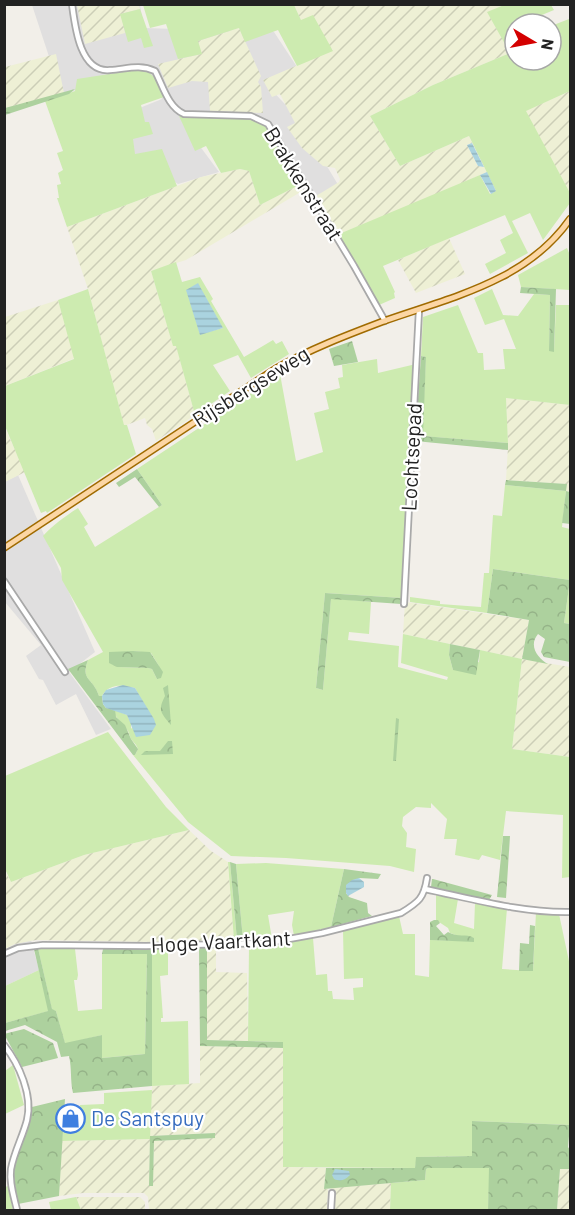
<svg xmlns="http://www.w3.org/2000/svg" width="575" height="1215" viewBox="0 0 575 1215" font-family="Barlow,sans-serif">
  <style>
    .residential { fill: #e0dfdf }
    .farmland { fill: url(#farmland-furrows) }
    .grass { fill: #cdebb0; fill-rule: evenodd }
    .forest { fill: url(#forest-crowns) }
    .water { fill: url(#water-rules) }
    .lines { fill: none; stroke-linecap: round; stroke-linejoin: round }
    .minor-casing { stroke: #a9a9a9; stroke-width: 8 }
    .major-casing { stroke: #a06b00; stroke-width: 8 }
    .minor { stroke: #fff; stroke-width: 4.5 }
    .major { stroke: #fcd6a4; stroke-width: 5 }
    .labels { text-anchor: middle; stroke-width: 4.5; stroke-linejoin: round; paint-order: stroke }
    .street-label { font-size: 21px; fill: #222; stroke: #fff }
    .shop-label { font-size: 21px; fill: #366cbe; stroke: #fff; text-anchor: start }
  </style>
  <defs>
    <pattern id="farmland-furrows" width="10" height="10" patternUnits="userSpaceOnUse" patternTransform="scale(1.5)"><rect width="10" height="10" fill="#eef0d5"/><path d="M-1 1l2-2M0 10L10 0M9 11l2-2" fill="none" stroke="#ccceb7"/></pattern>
    <pattern id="forest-crowns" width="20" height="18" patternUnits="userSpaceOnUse" patternTransform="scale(1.5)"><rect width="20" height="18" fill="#add19e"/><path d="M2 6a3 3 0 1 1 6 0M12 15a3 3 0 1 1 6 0" fill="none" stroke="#95b388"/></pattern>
    <pattern id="water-rules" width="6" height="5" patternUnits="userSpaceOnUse" patternTransform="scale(1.5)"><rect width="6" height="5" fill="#aad3df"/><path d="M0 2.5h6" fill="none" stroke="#92b5bf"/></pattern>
  </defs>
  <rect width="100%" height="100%" fill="#f2efe9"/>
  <g class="residential">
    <path d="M 32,5 L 140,5 L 144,28 L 274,32 L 299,70 L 266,84 L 298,118 L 340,188 L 314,203 L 259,121 L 182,122 L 219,172 L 178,184 L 129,151 L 137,109 L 162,99 L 144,72 L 78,89 L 62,96 Z"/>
    <path d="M 18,475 L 95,652 L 69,672 L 111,729 L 96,735 L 76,694 L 56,705 L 43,680 L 39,679 L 26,656 L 41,645 L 5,602 L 4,482 Z"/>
    <path d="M 31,940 L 39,970 L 5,986 L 5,949 L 15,944 Z"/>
  </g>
  <g class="farmland">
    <path d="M 77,5 L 139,5 L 140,9 L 121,14 L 125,33 L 85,44 Z"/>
    <path d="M 294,5 L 504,5 L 488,12 L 510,53 L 433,85 L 370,116 L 400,166 L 469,136 L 472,143 L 467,145 L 478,166 L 484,167 L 487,172 L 428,198 L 339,234 L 316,196 L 339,182 L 340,179 L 335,168 L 323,166 L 302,148 L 287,127 L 295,123 L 280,94 L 272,97 L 263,80 L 333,50 L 301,20 Z"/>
    <path d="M 239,28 L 261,76 L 258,82 L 261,87 L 263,113 L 210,111 L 208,82 L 192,81 L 168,88 L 158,64 L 201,54 L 198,41 Z"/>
    <path d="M 56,54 L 64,93 L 5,108 L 5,67 Z"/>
    <path d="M 570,91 L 570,193 L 525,111 Z"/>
    <path d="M 240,169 L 249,171 L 260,205 L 301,184 L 304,190 L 186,260 L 151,271 L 173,345 L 176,345 L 195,415 L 156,441 L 152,429 L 147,425 L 145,418 L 124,426 L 88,289 L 67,227 L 201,177 Z"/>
    <path d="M 449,238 L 465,274 L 416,293 L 398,260 Z"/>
    <path d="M 58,300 L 75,358 L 5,386 L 5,317 Z"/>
    <path d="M 506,398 L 570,405 L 570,492 L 566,491 L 566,484 L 506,480 L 508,447 Z"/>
    <path d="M 4,426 L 25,472 L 5,482 L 4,482 Z"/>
    <path d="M 405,602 L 529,620 L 522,659 L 570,667 L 570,757 L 512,749 L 522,659 L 403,634 Z"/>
    <path d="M 189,830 L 211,851 L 228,862 L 234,940 L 154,942 L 36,940 L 15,944 L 5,949 L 4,869 L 11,882 L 84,855 Z"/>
    <path d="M 207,948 L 216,948 L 216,972 L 247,973 L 248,1041 L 207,1040 Z"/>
    <path d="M 200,1046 L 283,1048 L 283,1167 L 326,1168 L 324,1189 L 328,1189 L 327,1210 L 149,1210 L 148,1197 L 144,1193 L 83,1193 L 59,1196 L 62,1141 L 150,1139 L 149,1186 L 154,1160 L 154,1141 L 215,1138 L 215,1133 L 150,1136 L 152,1086 L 200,1083 Z"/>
    <path d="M 560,1169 L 570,1169 L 570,1210 L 557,1210 Z"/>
    <path d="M 391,1183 L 390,1210 L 331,1210 L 331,1188 Z"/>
    <path d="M 76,1197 L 140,1197 L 145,1202 L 145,1210 L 81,1210 Z"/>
  </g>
  <g class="grass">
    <path d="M 143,5 L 294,5 L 301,20 L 313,15 L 333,51 L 297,66 L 278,30 L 245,42 L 239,28 L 198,41 L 202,54 L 178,59 L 166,24 L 150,28 Z"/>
    <path d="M 504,5 L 551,5 L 554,10 L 537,17 L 540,24 L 515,24 L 515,60 L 551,60 L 551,26 L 569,19 L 570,22 L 570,91 L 526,111 L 570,193 L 570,203 L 543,240 L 530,213 L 512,221 L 528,253 L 490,274 L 485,264 L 506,253 L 500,240 L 513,233 L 505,215 L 383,266 L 395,292 L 394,293 L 395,298 L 379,305 L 339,234 L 480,175 L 490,194 L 496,191 L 469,136 L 400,166 L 370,116 L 433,85 L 510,53 L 487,12 Z"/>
    <path d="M 140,9 L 153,46 L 144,48 L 141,38 L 128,42 L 120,14 Z"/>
    <path d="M 142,69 C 155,73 159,85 164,97 L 141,105 L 145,122 L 149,122 L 153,134 L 133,139 L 135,154 L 162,149 L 177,186 L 67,227 L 57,198 L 59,198 L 57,185 L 61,184 L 58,173 L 63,170 L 57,153 L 63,151 L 45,101 L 75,91 L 77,79 Z"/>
    <path d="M 179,116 L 186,118 L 253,118 L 264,122 L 301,184 L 260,205 L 249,171 L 240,169 L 221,173 L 206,146 L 195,151 Z"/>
    <path d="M 567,248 L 570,255 L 570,290 L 521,287 L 518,275 Z"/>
    <path d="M 176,262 L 182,282 L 200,277 L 213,299 L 211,301 L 244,357 L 273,340 L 276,344 L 282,341 L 289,354 L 251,378 L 238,355 L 213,365 L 230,391 L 195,415 L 176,346 L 173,346 L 151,271 ZM 187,290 L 223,328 L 200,334 Z"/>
    <path d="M 88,289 L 124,425 L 127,425 L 136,454 L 47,513 L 46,511 L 41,513 L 5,426 L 5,386 L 74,359 L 58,300 Z"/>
    <path d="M 492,289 L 503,315 L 518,316 L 534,294 L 550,295 L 549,351 L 554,351 L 556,305 L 570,305 L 570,405 L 506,398 L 508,443 L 422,436 L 426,357 L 421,356 L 423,317 L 458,305 L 478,353 L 483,353 L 484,370 L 505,369 L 503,349 L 516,349 L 504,319 L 485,325 L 474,298 Z"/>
    <path d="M 377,359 L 378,373 L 416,364 L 402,598 L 325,593 L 316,688 L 323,690 L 331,598 L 371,602 L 369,634 L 349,632 L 348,640 L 399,646 L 398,667 L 447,680 L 448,677 L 401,663 L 403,634 L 450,644 L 449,655 L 453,670 L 479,662 L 480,650 L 522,659 L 512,749 L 570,757 L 570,877 L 562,878 L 563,815 L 506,811 L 500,860 L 482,855 L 479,860 L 455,855 L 457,839 L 444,839 L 447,819 L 431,803 L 431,808 L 416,807 L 403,817 L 402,826 L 407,833 L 406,847 L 416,849 L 414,872 L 390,866 L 286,858 L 231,856 L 188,822 L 133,755 L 135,755 L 138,749 L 136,745 L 131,739 L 128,731 L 114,714 L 115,710 L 127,715 L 131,723 L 131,729 L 146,708 L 135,688 C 123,685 109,683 102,696 L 99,696 C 93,677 80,681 88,660 L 103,652 L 62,580 L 61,568 L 43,536 C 53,525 64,517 78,508 L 88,524 L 84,527 L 95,547 L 162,505 L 137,469 L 280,374 L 296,461 L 323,452 L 314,413 L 329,409 L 325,392 L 340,388 L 338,378 L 343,377 L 342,365 ZM 133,651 L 151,653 L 159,666 L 157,679 L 152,669 L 148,668 L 118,667 Z"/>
    <path d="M 505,485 L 566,491 L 562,527 L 570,529 L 570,624 L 564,623 L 570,580 L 493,569 L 487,613 L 410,602 L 410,597 L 440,601 L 440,604 L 481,607 L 484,573 L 489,573 L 493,515 L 502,516 Z"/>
    <path d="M 108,732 L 166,807 L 189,830 L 84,855 L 11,882 L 5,869 L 5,776 Z"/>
    <path d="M 228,862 L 230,862 L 237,940 L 234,940 Z"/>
    <path d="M 266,863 L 344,869 L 331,927 L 294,936 L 292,925 L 294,911 L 268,915 L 272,939 L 243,940 L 236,864 Z"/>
    <path d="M 436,894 L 458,899 L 454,923 L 474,929 L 475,903 L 507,908 L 502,969 L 533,971 L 536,912 L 559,914 L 570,966 L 570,1125 L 472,1121 L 472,1156 L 417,1157 L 415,1168 L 283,1167 L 283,1042 L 248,1041 L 249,946 L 279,944 L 313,938 L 316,975 L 327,974 L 328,991 L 332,991 L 333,999 L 354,1000 L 353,988 L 363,987 L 363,978 L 344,979 L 343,930 L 399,916 L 403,934 L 415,934 L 415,975 L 429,977 L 430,940 L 474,941 L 474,938 L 461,937 L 450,933 L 448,928 L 436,920 Z"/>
    <path d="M 38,948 L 75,949 L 78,975 L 77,980 L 74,980 L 78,1011 L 102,1009 L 102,954 L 147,954 L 145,1054 L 102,1058 L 102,1035 L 65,1044 L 56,1011 L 52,1010 Z"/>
    <path d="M 152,949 L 168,949 L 168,975 L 160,976 L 163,1018 L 161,1018 L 161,1022 L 188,1021 L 189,1084 L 152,1086 Z"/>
    <path d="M 39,970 L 49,1011 L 5,1023 L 5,986 Z"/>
    <path d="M 13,1065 L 24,1105 L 5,1114 L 5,1071 Z"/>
    <path d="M 152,1090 L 150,1139 L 62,1141 L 63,1131 L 73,1132 L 75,1110 L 80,1110 L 80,1105 L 104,1104 L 104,1093 Z"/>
    <path d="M 428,1168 L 490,1168 L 488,1210 L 390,1210 L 391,1183 L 425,1180 L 426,1169 Z"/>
    <path d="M 8,1186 L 8,1187 L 13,1210 L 5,1210 L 5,1187 Z"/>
    <path d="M 76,1197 L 81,1210 L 51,1210 L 49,1202 Z"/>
  </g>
  <g class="forest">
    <path d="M 75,89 L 69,94 L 5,115 L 5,108 Z"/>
    <path d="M 521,287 L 556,289 L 554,352 L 549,351 L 550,295 L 520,293 Z"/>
    <path d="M 352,341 L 358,362 L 334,366 L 329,349 Z"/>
    <path d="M 421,356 L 426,357 L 423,436 L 508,443 L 508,450 L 415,441 Z"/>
    <path d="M 137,469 L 162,505 L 159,507 L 135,477 L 119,487 L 116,483 Z"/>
    <path d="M 506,480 L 567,484 L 566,491 L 570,492 L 570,524 L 562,523 L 566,491 L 505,485 Z"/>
    <path d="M 493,569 L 570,580 L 564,623 L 570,624 L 570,662 L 544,657 L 541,652 L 545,639 L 538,634 C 528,646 538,658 548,664 L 522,659 L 529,620 L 487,613 Z"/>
    <path d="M 325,593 L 402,598 L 401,604 L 331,599 L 323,690 L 316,688 Z"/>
    <path d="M 450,644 L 480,650 L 476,675 L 453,670 L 449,655 Z"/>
    <path d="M 133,651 L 150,652 L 163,672 L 161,678 L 157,679 L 152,669 L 148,668 L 117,667 L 109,663 L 109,652 Z"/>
    <path d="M 88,660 C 80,681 93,677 99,696 L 102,696 L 103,704 L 106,708 L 115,710 L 116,717 L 125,725 L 131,739 L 138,749 L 135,755 L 133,755 L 68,669 Z"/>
    <path d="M 168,685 L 171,725 C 160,712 158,710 165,696 L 163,688 Z"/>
    <path d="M 396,718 L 399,719 L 396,761 L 393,761 Z"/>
    <path d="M 168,741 L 172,741 L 173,754 L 141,755 L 145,751 L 160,751 Z"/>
    <path d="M 503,836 L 510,836 L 506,898 L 497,897 Z"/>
    <path d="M 230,862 L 236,864 L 243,940 L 237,940 Z"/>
    <path d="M 344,869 L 381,874 L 378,879 L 359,878 L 346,893 L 349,897 L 367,903 L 368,913 L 372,916 L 331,927 Z"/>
    <path d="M 432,879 L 433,879 L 492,895 L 489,900 L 431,887 Z"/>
    <path d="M 434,920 L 438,920 L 440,923 L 436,926 L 444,935 L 448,932 C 458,938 466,933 474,938 L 474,942 L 430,940 L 430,922 Z"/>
    <path d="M 530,925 L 535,926 L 533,971 L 519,971 L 520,943 L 529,944 Z"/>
    <path d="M 38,948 L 52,1009 L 56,1011 L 65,1043 L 102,1035 L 102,1058 L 145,1054 L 147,954 L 102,954 L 103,949 L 152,949 L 152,1086 L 73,1093 C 70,1080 72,1069 69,1056 L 61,1057 L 57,1042 L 25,1025 L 5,1031 L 5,1023 L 48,1011 L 34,949 Z"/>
    <path d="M 199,948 L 207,948 L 207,1040 L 283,1042 L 283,1048 L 200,1046 Z"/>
    <path d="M 24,1029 L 53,1043 L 58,1058 L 22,1067 L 4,1034 Z"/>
    <path d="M 65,1099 L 59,1196 L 18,1204 L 13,1172 L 32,1107 Z"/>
    <path d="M 472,1121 L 570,1125 L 568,1147 L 570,1150 L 570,1169 L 560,1169 L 557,1210 L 488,1210 L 489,1168 L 428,1168 L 426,1169 L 425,1180 L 324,1189 L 326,1168 L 415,1168 L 416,1157 L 472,1156 Z"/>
    <path d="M 215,1133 L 215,1138 L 154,1141 L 153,1186 L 149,1186 L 150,1136 Z"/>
  </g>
  <g class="water">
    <path d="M 472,143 L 484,167 L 478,166 L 467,145 Z"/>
    <path d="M 487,172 L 496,191 L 491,194 L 480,175 Z"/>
    <path d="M 198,283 L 223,328 L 200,335 L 186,290 Z"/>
    <path d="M 123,685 L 135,688 L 154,719 L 156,725 L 150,735 L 136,737 L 127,715 L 106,708 L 103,704 L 102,696 L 106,690 Z"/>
    <path d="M 359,878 L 364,882 L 364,887 L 348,896 L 346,893 L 346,885 L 352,880 Z"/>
    <path d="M 335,1169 L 349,1171 L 350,1175 C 345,1180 341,1182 334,1179 L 332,1175 Z"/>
  </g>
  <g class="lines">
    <defs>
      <g id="minor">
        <path d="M 72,4 C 75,27 80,73 110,70 C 127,69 139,64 155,71 C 163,86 168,107 184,114 L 251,116 L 268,124 L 354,266 L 385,321"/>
        <path d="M 4,581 L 65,672"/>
        <path d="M 404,604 L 419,310"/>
        <path d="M 425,889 C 473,899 522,913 570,912"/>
        <path d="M 4,954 L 18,948 L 43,945 L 146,946 L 267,943 L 322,933 L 401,913 C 419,902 424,898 427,878"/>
        <path d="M 4,1045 C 19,1064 33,1095 27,1120 C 23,1136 14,1152 11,1169 C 9,1183 14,1197 17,1210"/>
        <path d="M 331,1210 L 332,1193"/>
      </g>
      <path id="major" d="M 4,548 L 275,369 C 310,349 347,335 384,321 C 452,297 527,281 570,219"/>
    </defs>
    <use href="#minor" class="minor-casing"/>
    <use href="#major" class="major-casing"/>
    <use href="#minor" class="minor"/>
    <use href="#major" class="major"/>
  </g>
  <defs>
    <symbol id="shop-ring" viewBox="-11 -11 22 22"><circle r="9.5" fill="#fff" stroke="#3f7fe0" stroke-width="1.5"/><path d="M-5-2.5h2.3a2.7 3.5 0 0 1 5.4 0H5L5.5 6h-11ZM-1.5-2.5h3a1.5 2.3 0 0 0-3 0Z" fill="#3f7fe0"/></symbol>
  </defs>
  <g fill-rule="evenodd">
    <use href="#shop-ring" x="54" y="1102" width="33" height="33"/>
  </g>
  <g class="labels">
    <g class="street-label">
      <text transform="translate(303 184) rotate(58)" y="7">Brakkenstraat</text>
      <text transform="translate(251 387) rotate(-32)" y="7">Rijsbergseweg</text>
      <text transform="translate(412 457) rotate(-87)" y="7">Lochtsepad</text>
      <text transform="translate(221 942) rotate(-3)" y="7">Hoge Vaartkant</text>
    </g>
    <g class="shop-label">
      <text x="91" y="1126">De Santspuy</text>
    </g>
  </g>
  <rect width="575" height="1215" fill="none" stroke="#222222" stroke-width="12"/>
  <g transform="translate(533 42) rotate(100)"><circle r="28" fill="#ffffff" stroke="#a7a7a7" stroke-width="1.5"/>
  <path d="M0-4.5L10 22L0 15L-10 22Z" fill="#d40000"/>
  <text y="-9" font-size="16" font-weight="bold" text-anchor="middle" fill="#222222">N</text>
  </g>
</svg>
